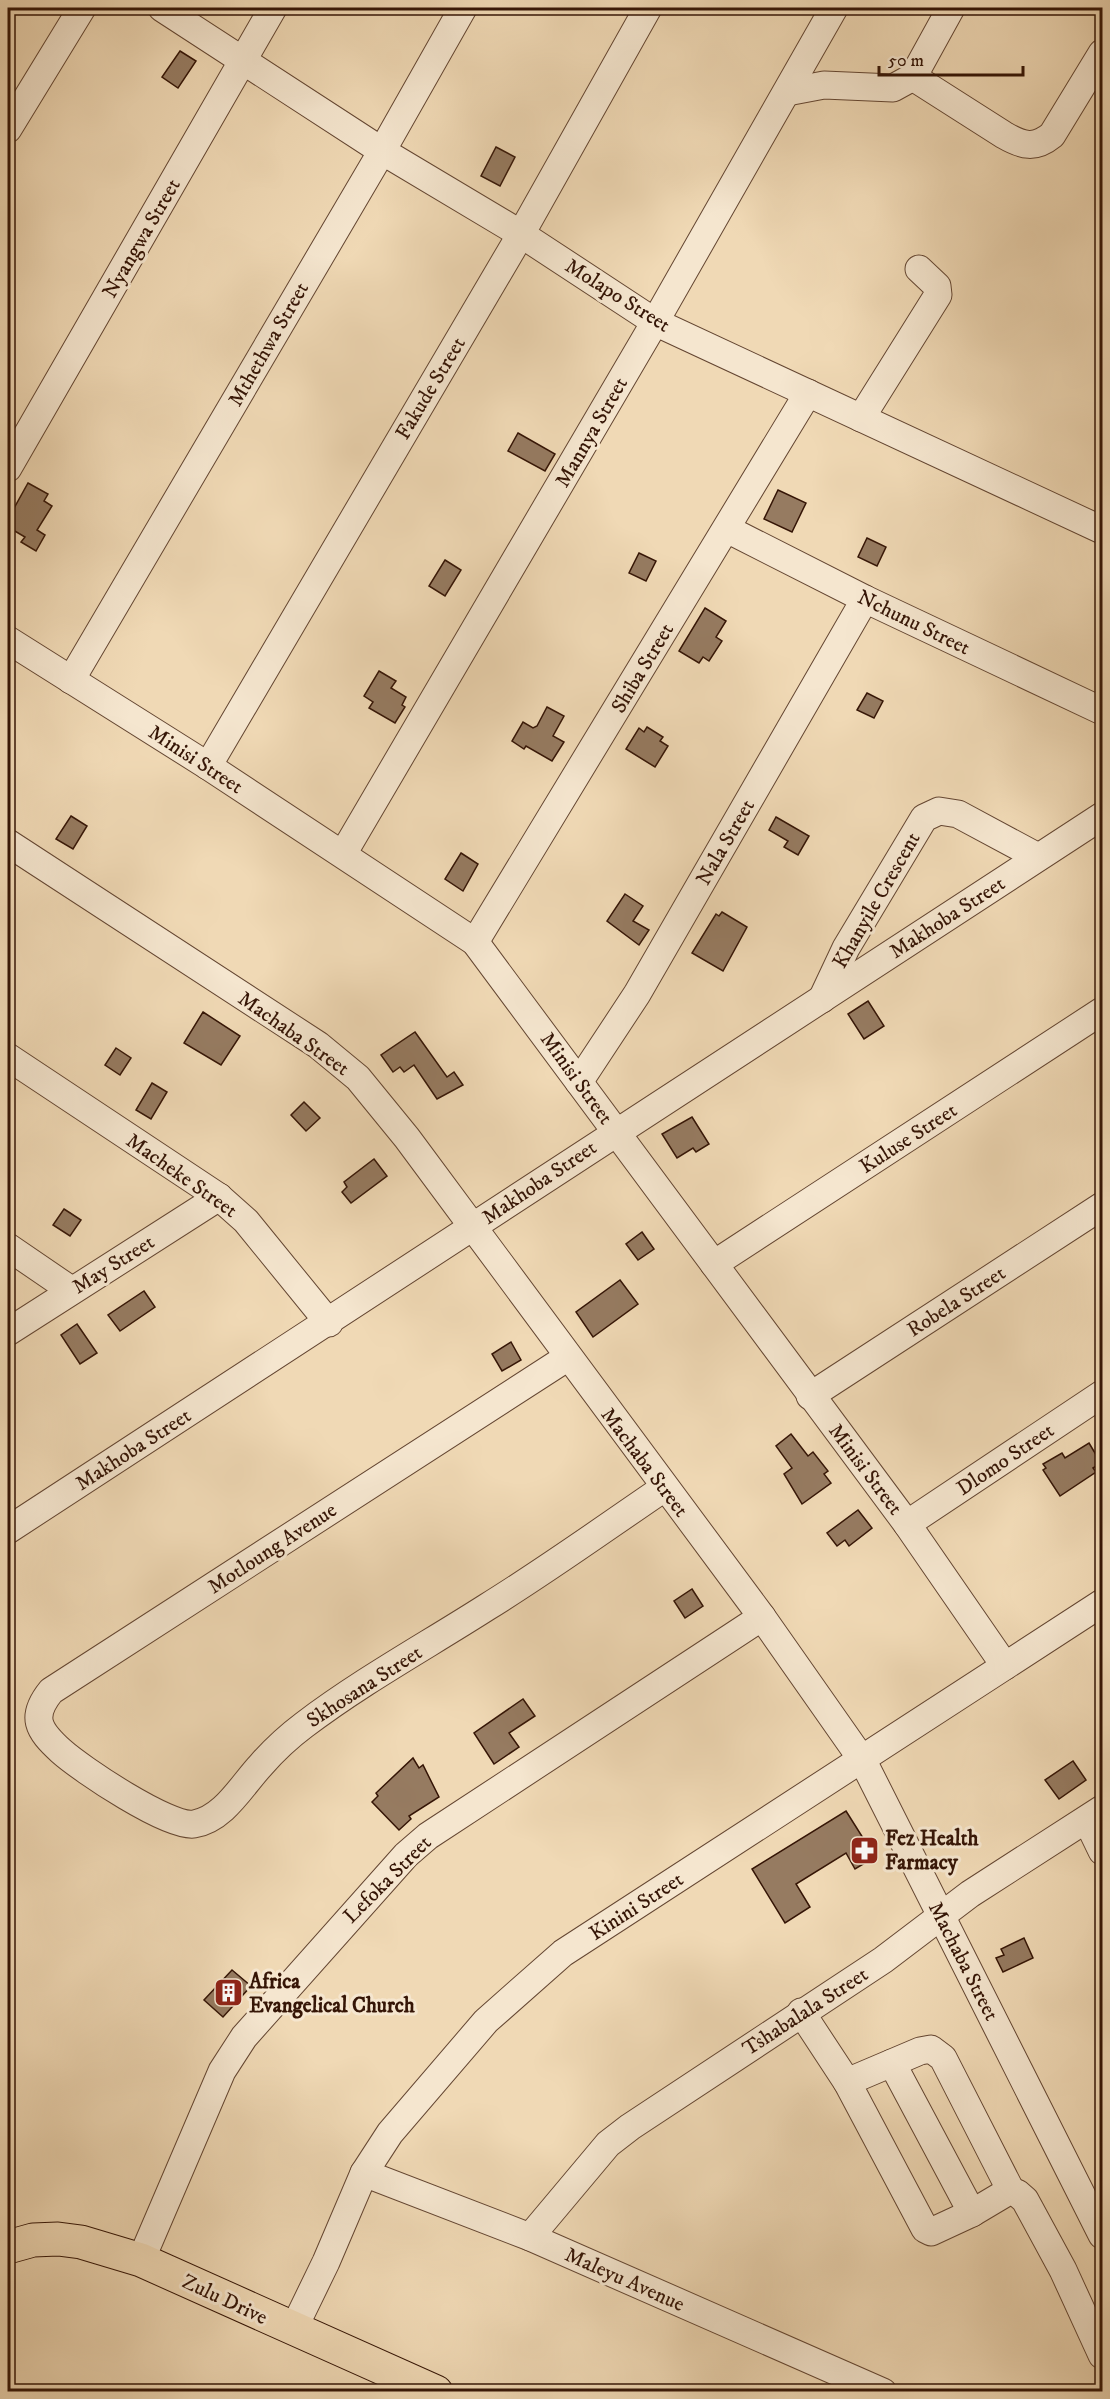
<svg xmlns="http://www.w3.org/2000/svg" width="1110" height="2399" viewBox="0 0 1110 2399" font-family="'IM FELL DW Pica',serif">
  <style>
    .building { fill: #967b61; stroke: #351506; stroke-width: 1.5 }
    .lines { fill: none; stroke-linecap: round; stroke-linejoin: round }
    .minor-casing { stroke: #644632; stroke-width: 29 }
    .major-casing { stroke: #351506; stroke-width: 35 }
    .minor { stroke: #f5e6cf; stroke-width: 27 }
    .major { stroke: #f0d9b5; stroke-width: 33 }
    .labels { text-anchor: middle; stroke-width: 6; stroke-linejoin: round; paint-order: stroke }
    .street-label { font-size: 21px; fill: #351506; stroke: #f5e6cf }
    .poi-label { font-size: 21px; font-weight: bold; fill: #351506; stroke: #f5e6cf; text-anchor: start }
  </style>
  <rect width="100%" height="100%" fill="#f0d9b5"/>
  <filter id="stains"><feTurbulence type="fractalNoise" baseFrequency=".00333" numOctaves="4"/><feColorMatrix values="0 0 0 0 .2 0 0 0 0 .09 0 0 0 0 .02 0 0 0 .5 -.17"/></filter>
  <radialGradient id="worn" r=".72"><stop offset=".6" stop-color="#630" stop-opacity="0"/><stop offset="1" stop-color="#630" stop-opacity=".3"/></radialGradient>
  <g class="building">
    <path d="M 180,51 L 196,61 L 178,88 L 162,77 Z"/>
    <path d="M 496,147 L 515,157 L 500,186 L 481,176 Z"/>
    <path d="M 518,433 L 555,454 L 545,471 L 508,451 Z"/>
    <path d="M 28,483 L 48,494 L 44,501 L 52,506 L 37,530 L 45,535 L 36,551 L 21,542 L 25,537 L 8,527 L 8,519 Z"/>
    <path d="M 778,490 L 806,503 L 792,532 L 764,519 Z"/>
    <path d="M 867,538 L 886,547 L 877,566 L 858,557 Z"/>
    <path d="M 639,553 L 656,561 L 646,581 L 629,573 Z"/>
    <path d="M 445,560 L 461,570 L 445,596 L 429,586 Z"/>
    <path d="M 705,608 L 726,621 L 716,637 L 722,641 L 709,661 L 703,657 L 699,663 L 679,651 Z"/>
    <path d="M 379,671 L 396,681 L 391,688 L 406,697 L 402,705 L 405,707 L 395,723 L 369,708 L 373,702 L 364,696 Z"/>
    <path d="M 867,693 L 883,701 L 874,718 L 857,710 Z"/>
    <path d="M 547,707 L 564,716 L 553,736 L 564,742 L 552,761 L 526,746 L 524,749 L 512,741 L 523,722 L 533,728 L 537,726 Z"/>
    <path d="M 647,727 L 663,737 L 660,741 L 668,746 L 655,767 L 626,749 L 639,728 L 644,732 Z"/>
    <path d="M 71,816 L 87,826 L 73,849 L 56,839 Z"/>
    <path d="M 776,817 L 809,836 L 798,855 L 784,847 L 788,841 L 769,830 Z"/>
    <path d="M 461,853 L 478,864 L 463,891 L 445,879 Z"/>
    <path d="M 625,894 L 643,906 L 633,921 L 649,930 L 639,945 L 607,921 Z"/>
    <path d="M 722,912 L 747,927 L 723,971 L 692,953 L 716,914 L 719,916 Z"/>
    <path d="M 868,1001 L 884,1026 L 864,1039 L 848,1014 Z"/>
    <path d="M 203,1012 L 240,1036 L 221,1065 L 184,1043 Z"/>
    <path d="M 415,1032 L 447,1077 L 454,1072 L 463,1085 L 437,1099 L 414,1065 L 404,1072 L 400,1067 L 393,1072 L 381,1055 Z"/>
    <path d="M 116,1048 L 131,1058 L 120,1075 L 105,1065 Z"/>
    <path d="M 152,1083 L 167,1092 L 151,1119 L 136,1110 Z"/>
    <path d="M 304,1102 L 320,1118 L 306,1131 L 291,1115 Z"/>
    <path d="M 692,1117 L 709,1144 L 696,1152 L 693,1148 L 677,1158 L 662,1134 Z"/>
    <path d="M 374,1159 L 387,1176 L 351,1203 L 342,1192 L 347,1187 L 344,1182 Z"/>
    <path d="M 64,1209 L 81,1220 L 70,1236 L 53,1225 Z"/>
    <path d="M 642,1232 L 654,1249 L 638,1260 L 626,1244 Z"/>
    <path d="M 620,1280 L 638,1304 L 593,1337 L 576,1312 Z"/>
    <path d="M 144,1291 L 155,1307 L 120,1331 L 108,1315 Z"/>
    <path d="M 77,1324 L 97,1353 L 80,1364 L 61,1335 Z"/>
    <path d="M 511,1342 L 521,1360 L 502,1371 L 492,1354 Z"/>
    <path d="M 791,1434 L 808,1456 L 813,1452 L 828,1471 L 824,1474 L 831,1483 L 802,1504 L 784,1474 L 792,1468 L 776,1446 Z"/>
    <path d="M 1089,1443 L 1101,1463 L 1093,1468 L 1096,1472 L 1060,1496 L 1043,1470 L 1046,1468 L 1043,1464 L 1062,1453 L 1065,1458 Z"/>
    <path d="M 858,1510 L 872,1528 L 849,1546 L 845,1540 L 837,1546 L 827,1533 Z"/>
    <path d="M 692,1589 L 703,1606 L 685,1618 L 674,1601 Z"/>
    <path d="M 523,1699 L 535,1716 L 509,1733 L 519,1747 L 494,1764 L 474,1733 Z"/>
    <path d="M 413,1758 L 419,1768 L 423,1765 L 439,1797 L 409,1816 L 411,1819 L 399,1830 L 372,1802 L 378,1796 L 376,1793 Z"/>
    <path d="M 1073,1761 L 1086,1780 L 1059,1799 L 1045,1780 Z"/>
    <path d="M 846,1811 L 875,1857 L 855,1869 L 846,1853 L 796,1884 L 810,1907 L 785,1923 L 752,1869 Z"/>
    <path d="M 1024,1938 L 1033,1958 L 1003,1972 L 996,1958 L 1004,1955 L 1001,1949 Z"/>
    <path d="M 232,1970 L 251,1986 L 223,2017 L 204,2000 Z"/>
  </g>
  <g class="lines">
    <defs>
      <g id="minor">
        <path d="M 162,8 L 382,151 L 521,234 L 655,322 L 1102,530"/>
        <path d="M 913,77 L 1004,135 C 1023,146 1035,149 1052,135 L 1102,53"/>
        <path d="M 787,92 L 824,85 L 893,88 L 913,77 L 951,8"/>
        <path d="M 8,129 L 82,8"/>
        <path d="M 861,418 L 938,295 L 937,286 L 919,269"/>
        <path d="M 8,468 L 273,8"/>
        <path d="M 727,529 L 865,599 L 1102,711"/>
        <path d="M 8,640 L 208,766 L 475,942 L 907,1524 L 1005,1666"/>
        <path d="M 71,680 L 382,151 L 463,8"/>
        <path d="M 208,766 L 521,234 L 648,8"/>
        <path d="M 8,843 L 318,1045 L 358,1078 L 407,1138 L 762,1617 L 863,1761 L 1102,2235"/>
        <path d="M 343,854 L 655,322 L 834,8"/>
        <path d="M 475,942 L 808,393"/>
        <path d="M 822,999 L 846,948 L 924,818 L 939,811 L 958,814 L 1038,857"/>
        <path d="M 8,1057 L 219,1197 L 246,1221 L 329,1323"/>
        <path d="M 579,1082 L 637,994 L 865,599"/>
        <path d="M 8,1247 L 71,1290"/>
        <path d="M 714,1264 L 1102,1011"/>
        <path d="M 8,1332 L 219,1197"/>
        <path d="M 568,1357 L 51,1691 C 30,1717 38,1730 61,1751 C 81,1769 169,1828 194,1824 C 224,1819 242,1785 261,1765 C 274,1750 288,1737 304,1725 C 362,1681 426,1646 487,1607 C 547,1570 605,1528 664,1488"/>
        <path d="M 810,1396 L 1102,1206"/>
        <path d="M 907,1524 L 1102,1394"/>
        <path d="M 8,1530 L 1102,816"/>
        <path d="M 1087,1820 L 1102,1851"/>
        <path d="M 801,2012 L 847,2082 L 925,2229 L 931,2232 L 972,2213 L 1009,2191 L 1017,2193 L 1025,2200 L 1063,2270 L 1102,2355"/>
        <path d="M 892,2063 L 972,2213"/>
        <path d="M 847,2082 L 920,2051 L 931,2049 L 943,2058 L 1011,2191"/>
        <path d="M 364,2173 L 530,2237 L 883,2392"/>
        <path d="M 530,2237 L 608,2144 L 630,2127 L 883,1960 L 970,1894 L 1102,1809"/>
        <path d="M 141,2260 L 222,2071 L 244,2037 L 406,1855 L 428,1836 L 762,1617"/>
        <path d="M 293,2330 L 326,2262 L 364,2173 L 390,2133 L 486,2021 L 563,1953 L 1102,1603"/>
      </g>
      <path id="major" d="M 8,2247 L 33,2240 L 58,2239 L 81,2242 L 141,2260 L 436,2392"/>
    </defs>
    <use href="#minor" class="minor-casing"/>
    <use href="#major" class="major-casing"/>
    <use href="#minor" class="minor"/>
    <use href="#major" class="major"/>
  </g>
  <defs>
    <symbol id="pharmacy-square" viewBox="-11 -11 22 22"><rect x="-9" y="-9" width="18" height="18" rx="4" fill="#8f2418" stroke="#f5e6cf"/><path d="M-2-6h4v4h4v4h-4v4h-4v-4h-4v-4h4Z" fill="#fff"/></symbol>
    <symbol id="building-square" viewBox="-11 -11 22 22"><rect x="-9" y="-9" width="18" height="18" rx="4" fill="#8f2418" stroke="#f5e6cf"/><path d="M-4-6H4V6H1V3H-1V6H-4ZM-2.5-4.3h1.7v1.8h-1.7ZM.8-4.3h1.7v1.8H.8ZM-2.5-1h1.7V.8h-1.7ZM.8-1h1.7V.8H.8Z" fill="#fff"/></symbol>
  </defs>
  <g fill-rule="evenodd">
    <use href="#pharmacy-square" x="848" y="1834" width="33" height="33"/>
    <use href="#building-square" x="212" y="1976" width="33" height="33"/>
  </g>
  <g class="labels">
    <g class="street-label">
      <text transform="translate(141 238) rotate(-60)" y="7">Nyangwa Street</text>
      <text transform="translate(618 295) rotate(32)" y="7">Molapo Street</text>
      <text transform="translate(268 344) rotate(-60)" y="7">Mthethwa Street</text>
      <text transform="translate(430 388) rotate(-59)" y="7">Fakude Street</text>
      <text transform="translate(591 432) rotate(-60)" y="7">Mannya Street</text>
      <text transform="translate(914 622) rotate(26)" y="7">Nchunu Street</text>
      <text transform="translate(642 668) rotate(-59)" y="7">Shiba Street</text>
      <text transform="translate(196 759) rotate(33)" y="7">Minisi Street</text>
      <text transform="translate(725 842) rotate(-60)" y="7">Nala Street</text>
      <text transform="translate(876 900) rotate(-60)" y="7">Khanyile Crescent</text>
      <text transform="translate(947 917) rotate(-33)" y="7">Makhoba Street</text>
      <text transform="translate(294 1033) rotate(35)" y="7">Machaba Street</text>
      <text transform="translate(577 1078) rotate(54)" y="7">Minisi Street</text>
      <text transform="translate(908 1138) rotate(-33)" y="7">Kuluse Street</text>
      <text transform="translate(182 1175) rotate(35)" y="7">Macheke Street</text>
      <text transform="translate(539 1182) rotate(-34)" y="7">Makhoba Street</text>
      <text transform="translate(113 1264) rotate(-32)" y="7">May Street</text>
      <text transform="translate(956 1301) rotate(-33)" y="7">Robela Street</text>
      <text transform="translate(133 1449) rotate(-33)" y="7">Makhoba Street</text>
      <text transform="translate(1005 1459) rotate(-34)" y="7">Dlomo Street</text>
      <text transform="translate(645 1462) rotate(53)" y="7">Machaba Street</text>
      <text transform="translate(866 1469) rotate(53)" y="7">Minisi Street</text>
      <text transform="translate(272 1548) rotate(-33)" y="7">Motloung Avenue</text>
      <text transform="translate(364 1686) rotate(-33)" y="7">Skhosana Street</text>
      <text transform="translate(387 1879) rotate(-45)" y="7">Lefoka Street</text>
      <text transform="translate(636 1906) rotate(-33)" y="7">Kinini Street</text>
      <text transform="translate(964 1961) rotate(63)" y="7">Machaba Street</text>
      <text transform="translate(805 2011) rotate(-33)" y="7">Tshabalala Street</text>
      <text transform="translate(625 2279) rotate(24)" y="7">Maleyu Avenue</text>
      <text transform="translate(225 2299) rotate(25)" y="7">Zulu Drive</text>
    </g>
    <g class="poi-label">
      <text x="885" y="1845">Fez Health<tspan x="885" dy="24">Farmacy</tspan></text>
      <text x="249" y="1988">Africa<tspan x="249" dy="24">Evangelical Church</tspan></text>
    </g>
  </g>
  <rect width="1110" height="2399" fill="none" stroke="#f0d9b5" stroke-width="30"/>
  <rect x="9" y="9" width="1092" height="2381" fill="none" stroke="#351506" stroke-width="3"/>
  <rect x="15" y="15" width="1080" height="2369" fill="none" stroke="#351506" stroke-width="1.5"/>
  <path d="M879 66v9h144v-9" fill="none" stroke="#351506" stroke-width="3"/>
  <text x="888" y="66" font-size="18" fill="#351506" stroke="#f5e6cf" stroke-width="4.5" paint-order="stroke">50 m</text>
  <rect width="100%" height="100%" filter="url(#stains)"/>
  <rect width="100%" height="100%" fill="url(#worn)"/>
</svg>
